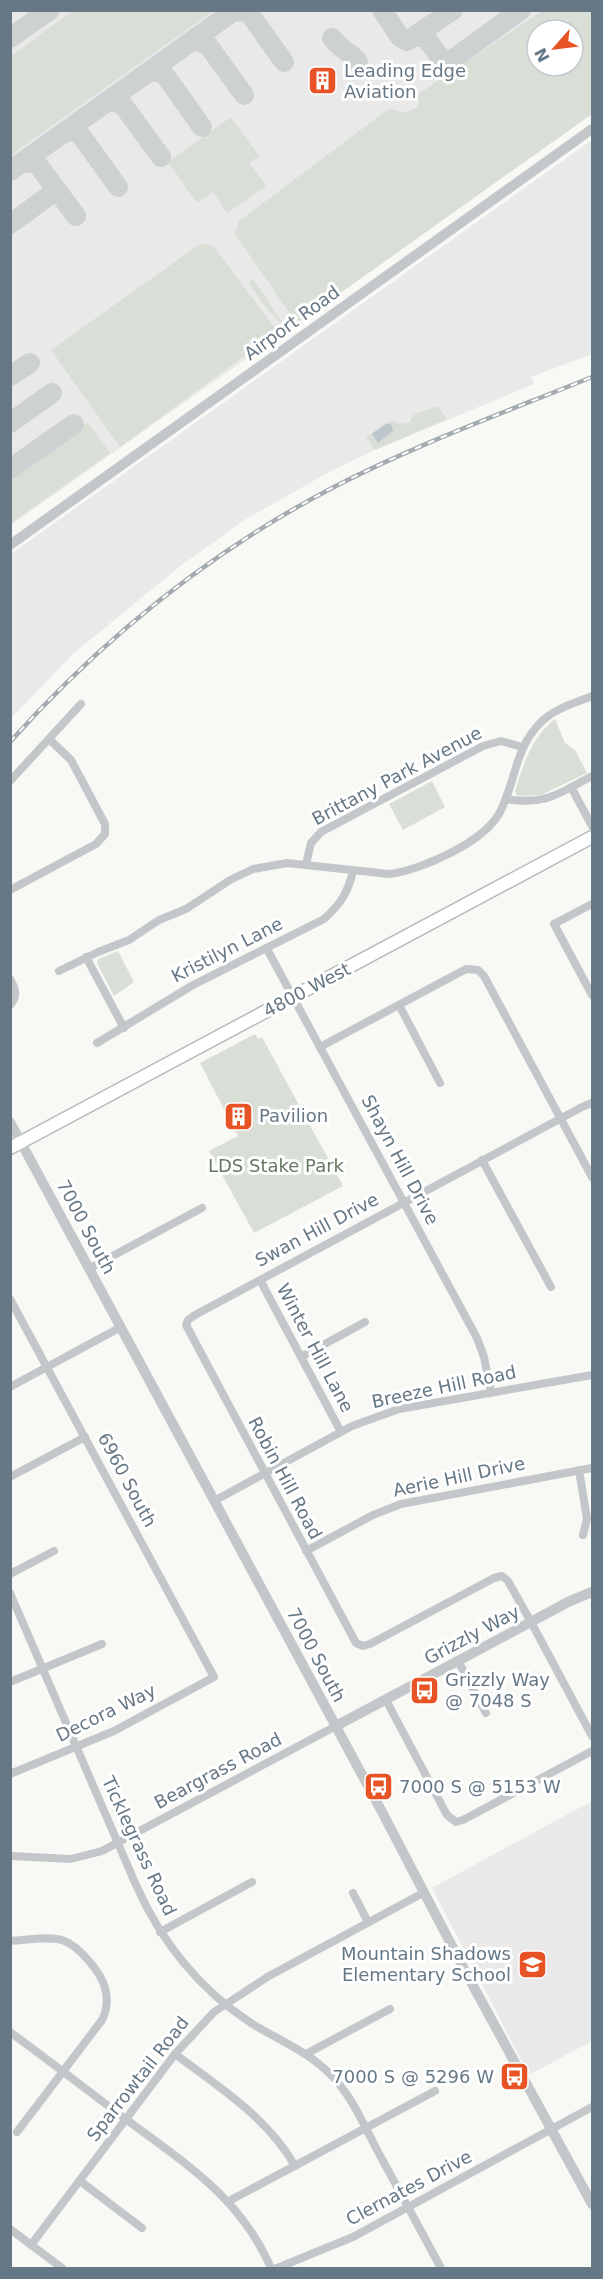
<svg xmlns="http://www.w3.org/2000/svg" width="603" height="2279" viewBox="0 0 603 2279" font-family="'DejaVu Sans',sans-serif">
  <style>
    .built { fill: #e8e9e8; fill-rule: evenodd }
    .green { fill: #d9dfd6; fill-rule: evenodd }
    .water { fill: #bbc7cb }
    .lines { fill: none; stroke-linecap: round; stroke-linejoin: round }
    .taxiway { stroke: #ced1d2; stroke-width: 20 }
    .secondary-casing { stroke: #b5bbbf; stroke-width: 15 }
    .minor { stroke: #c3c7ca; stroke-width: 8 }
    .tertiary { stroke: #c3c7ca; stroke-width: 10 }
    .secondary { stroke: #fff; stroke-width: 12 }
    .rail-casing { stroke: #a3aab0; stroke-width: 4.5 }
    .rail { stroke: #fff; stroke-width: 2; stroke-dasharray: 7; stroke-linecap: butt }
    .labels { text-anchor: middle; stroke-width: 6; stroke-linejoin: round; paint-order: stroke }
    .poi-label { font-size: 18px; fill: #667886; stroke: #fff; text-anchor: start }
    .street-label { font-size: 18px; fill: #667886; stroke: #fff }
    .park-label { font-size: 18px; fill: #667861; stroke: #fff }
  </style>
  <rect width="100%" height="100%" fill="#f8f8f5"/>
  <g class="built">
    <path d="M 11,11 L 592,11 L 592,114 L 11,525 ZM 537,30 L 573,30 L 573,66 L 537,66 Z"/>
    <path d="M 592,140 L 592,354 L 531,377 L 534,384 L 375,450 L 331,471 L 246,519 L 183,564 L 75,652 L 11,718 L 11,554 Z"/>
    <path d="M 592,1801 L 592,2041 L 529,2075 L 432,1888 Z"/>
  </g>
  <g class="green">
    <path d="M 74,10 L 213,11 L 11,155 L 11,56 Z"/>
    <path d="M 542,11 L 592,11 L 592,114 L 297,324 L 235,234 L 239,221 L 387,110 L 392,109 L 403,113 L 416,108 L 419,103 L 417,95 ZM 537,30 L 573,30 L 573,66 L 537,66 Z"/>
    <path d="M 231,117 L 259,156 L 249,163 L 266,186 L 227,213 L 213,192 L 197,203 L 168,162 Z"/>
    <path d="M 200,244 L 211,245 L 217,251 L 274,327 L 276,333 L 120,447 L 51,350 Z"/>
    <path d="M 251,280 L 254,280 L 288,331 L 267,309 L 249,284 Z"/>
    <path d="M 438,406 L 447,419 L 375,450 L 366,437 L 386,423 L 395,421 L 398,424 L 411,422 L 411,419 L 415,414 Z"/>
    <path d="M 88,423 L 110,453 L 11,523 L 11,478 Z"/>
    <path d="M 555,719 L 565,743 L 575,750 L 587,773 L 541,795 L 517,796 L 515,791 C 524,763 531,738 555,719 Z"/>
    <path d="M 432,781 L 445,807 L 403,830 L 389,804 Z"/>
    <path d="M 118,951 L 134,982 L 114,996 L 97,963 L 98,959 Z"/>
    <path d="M 255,1034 L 258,1039 L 262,1037 L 343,1186 L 254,1233 L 209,1151 L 238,1136 L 200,1063 Z"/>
  </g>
  <path class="water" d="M 386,424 L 391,424 L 393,431 L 378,443 L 372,434 Z"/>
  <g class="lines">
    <g class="taxiway">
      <path d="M 382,10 L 400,37 L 407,41 L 453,10"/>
      <path d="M 233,12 L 241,11 L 249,13 L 284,62"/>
      <path d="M 416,37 L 425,36 C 432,45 438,60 450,61 L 521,10"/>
      <path d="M 10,38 L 50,10"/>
      <path d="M 332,38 C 341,50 351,52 358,62"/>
      <path d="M 190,42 L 197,41 L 208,45 L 244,95"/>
      <path d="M 148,73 L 157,71 L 165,75 L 202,127"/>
      <path d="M 106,103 L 114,101 L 123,105 L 161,157"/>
      <path d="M 64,133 L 72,131 L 80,134 L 118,187"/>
      <path d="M 22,163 L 31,162 L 38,165 L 76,216"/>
      <path d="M 10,171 L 235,10"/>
      <path d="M 10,224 L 50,195 L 53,189 L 52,184"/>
      <path d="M 10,376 L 30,363"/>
      <path d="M 10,423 L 52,393"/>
      <path d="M 10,469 L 74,424"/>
    </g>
    <defs>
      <path id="secondary" d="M 10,1148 L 592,837"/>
    </defs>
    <use href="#secondary" class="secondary-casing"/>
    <g class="minor">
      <path d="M 10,781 L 81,704"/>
      <path d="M 571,787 L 592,826"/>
      <path d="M 506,799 C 545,806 560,793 592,776"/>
      <path d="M 306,864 L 311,843 L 321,832 L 483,746 L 501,741 L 522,747"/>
      <path d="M 10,890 L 96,844 L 105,834 L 105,824 L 71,760 L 49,739"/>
      <path d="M 592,904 L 554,924 L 592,995"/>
      <path d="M 267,949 L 477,1338 L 484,1357 L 491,1392"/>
      <path d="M 86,957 L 124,1028"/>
      <path d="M 59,971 L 98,952 L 129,940 L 159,920 L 186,909 L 230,880 L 253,869 L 287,863 L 389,874 C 422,870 487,841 501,810 C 516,779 515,749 540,723 C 555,708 573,704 592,696"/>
      <path d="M 10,979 C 16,989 18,996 10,1005"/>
      <path d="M 399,1005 L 440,1083"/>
      <path d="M 97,1043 L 193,985 L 324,919 C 341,904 348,892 353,871"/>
      <path d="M 320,1047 L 466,969 L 478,970 L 484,976 L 592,1177"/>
      <path d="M 592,1103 L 582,1107 L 195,1315 L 188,1320 L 186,1325 L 356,1643 L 363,1646 L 370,1644 L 494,1578 L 502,1576 L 508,1581 L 531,1622 L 592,1736"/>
      <path d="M 482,1160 L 551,1287"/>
      <path d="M 90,1268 L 202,1208"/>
      <path d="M 260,1280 L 341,1432"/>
      <path d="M 10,1299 L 214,1677 L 114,1731 L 10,1774"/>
      <path d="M 301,1357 L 365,1322"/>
      <path d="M 10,1387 L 121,1327"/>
      <path d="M 579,1470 L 587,1519 L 583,1535"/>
      <path d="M 10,1477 L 85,1437"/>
      <path d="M 214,1501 L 352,1426 L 399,1409 L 592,1375"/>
      <path d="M 306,1551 L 373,1515 L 401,1504 L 592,1468"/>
      <path d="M 10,1574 L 54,1551"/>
      <path d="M 10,1593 L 136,1885 C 161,1941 199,1989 251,2023 C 278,2040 308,2051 331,2075 C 351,2095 363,2123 376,2148 C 398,2188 419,2228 441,2268"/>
      <path d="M 458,1661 L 486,1713"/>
      <path d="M 10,1682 L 102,1644"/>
      <path d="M 386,1700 L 447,1815 L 456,1822 L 463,1820 L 592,1751"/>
      <path d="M 10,1856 L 71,1859 L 102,1851 L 336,1726"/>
      <path d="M 353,1893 L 368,1922"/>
      <path d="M 160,1932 L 252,1882"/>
      <path d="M 10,1941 C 27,1940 46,1936 62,1940 C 78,1945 101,1972 105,1988 C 108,1999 107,2010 102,2020 L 17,2132"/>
      <path d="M 10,2032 C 51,2062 91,2093 131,2123 C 189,2166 241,2199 271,2268"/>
      <path d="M 175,2054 C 219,2087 267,2117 295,2166"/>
      <path d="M 306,2054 L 390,2009"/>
      <path d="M 80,2181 L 142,2228"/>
      <path d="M 229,2201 L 435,2091"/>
      <path d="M 10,2229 L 62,2268"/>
      <path d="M 31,2245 L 175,2054 L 214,2012 L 269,1976 L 423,1893"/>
      <path d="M 277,2268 L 353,2237 L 592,2107"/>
    </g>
    <g class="tertiary">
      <path d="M 10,545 L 592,129"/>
      <path d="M 10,1122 L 381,1810 L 465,1971 L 592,2204"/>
      <path d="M 336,1726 L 570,1601 L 592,1592"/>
    </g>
    <use href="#secondary" class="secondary"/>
    <defs>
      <path id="rail" d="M 10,742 C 102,639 211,551 334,487 C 417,444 506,412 592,377"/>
    </defs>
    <use href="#rail" class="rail-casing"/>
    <use href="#rail" class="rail"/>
  </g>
  <defs>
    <symbol id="building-square" viewBox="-11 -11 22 22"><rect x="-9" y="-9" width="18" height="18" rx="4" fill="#e75325" stroke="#fff"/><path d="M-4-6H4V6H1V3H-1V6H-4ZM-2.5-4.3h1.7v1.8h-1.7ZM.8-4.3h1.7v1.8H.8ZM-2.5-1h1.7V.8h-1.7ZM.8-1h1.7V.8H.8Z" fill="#fff"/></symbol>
    <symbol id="bus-square" viewBox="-11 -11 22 22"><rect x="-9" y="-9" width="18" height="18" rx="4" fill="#e75325" stroke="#fff"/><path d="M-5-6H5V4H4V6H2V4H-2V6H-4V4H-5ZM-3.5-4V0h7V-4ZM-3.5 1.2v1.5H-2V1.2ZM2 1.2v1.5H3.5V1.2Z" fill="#fff"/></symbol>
    <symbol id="school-square" viewBox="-11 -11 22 22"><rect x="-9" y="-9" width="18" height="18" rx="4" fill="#e75325" stroke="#fff"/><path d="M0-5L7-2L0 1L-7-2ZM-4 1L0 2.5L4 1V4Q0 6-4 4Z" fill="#fff"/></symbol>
  </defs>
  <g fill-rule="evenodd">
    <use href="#building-square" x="306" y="64" width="33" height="33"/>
    <use href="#building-square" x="222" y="1100" width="33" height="33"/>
    <use href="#bus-square" x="408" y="1674" width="33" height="33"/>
    <use href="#bus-square" x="362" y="1770" width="33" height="33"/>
    <use href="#school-square" x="516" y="1948" width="33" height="33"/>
    <use href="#bus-square" x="498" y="2060" width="33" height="33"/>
  </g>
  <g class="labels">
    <g class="poi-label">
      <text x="344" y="77">Leading Edge<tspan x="344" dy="21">Aviation</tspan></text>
      <text x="259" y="1122">Pavilion</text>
      <text x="445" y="1686">Grizzly Way<tspan x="445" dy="21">@ 7048 S</tspan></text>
      <text x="399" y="1793">7000 S @ 5153 W</text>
      <text x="511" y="1960" text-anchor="end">Mountain Shadows<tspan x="511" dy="21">Elementary School</tspan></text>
      <text x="494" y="2083" text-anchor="end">7000 S @ 5296 W</text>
    </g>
    <g class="street-label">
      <text transform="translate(292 323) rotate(-36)" y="6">Airport Road</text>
      <text transform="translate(397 776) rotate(-28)" y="6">Brittany Park Avenue</text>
      <text transform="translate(227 950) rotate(-27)" y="6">Kristilyn Lane</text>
      <text transform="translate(307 990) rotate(-28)" y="6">4800 West</text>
      <text transform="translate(400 1160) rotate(62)" y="6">Shayn Hill Drive</text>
      <text transform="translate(86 1227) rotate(62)" y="6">7000 South</text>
      <text transform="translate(317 1230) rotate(-28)" y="6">Swan Hill Drive</text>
      <text transform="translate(315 1348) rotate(62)" y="6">Winter Hill Lane</text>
      <text transform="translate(444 1387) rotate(-12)" y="6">Breeze Hill Road</text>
      <text transform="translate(459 1477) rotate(-12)" y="6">Aerie Hill Drive</text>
      <text transform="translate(285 1478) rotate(62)" y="6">Robin Hill Road</text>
      <text transform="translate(127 1480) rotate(62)" y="6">6960 South</text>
      <text transform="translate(472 1635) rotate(-28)" y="6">Grizzly Way</text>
      <text transform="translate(316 1655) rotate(62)" y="6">7000 South</text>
      <text transform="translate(106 1713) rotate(-26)" y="6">Decora Way</text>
      <text transform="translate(218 1771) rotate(-28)" y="6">Beargrass Road</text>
      <text transform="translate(139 1846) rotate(65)" y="6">Ticklegrass Road</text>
      <text transform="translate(138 2079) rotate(-52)" y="6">Sparrowtail Road</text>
      <text transform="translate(409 2188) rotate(-28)" y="6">Clernates Drive</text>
    </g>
    <g class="park-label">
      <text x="276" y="1172">LDS Stake Park</text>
    </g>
  </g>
  <rect width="603" height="2279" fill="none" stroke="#667886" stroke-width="24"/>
  <g transform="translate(555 48) rotate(242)"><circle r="28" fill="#ffffff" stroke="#c2c9cf" stroke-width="1.5"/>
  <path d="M0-4.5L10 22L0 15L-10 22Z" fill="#e75325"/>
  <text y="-9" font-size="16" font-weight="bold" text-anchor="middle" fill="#667886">N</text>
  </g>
</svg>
